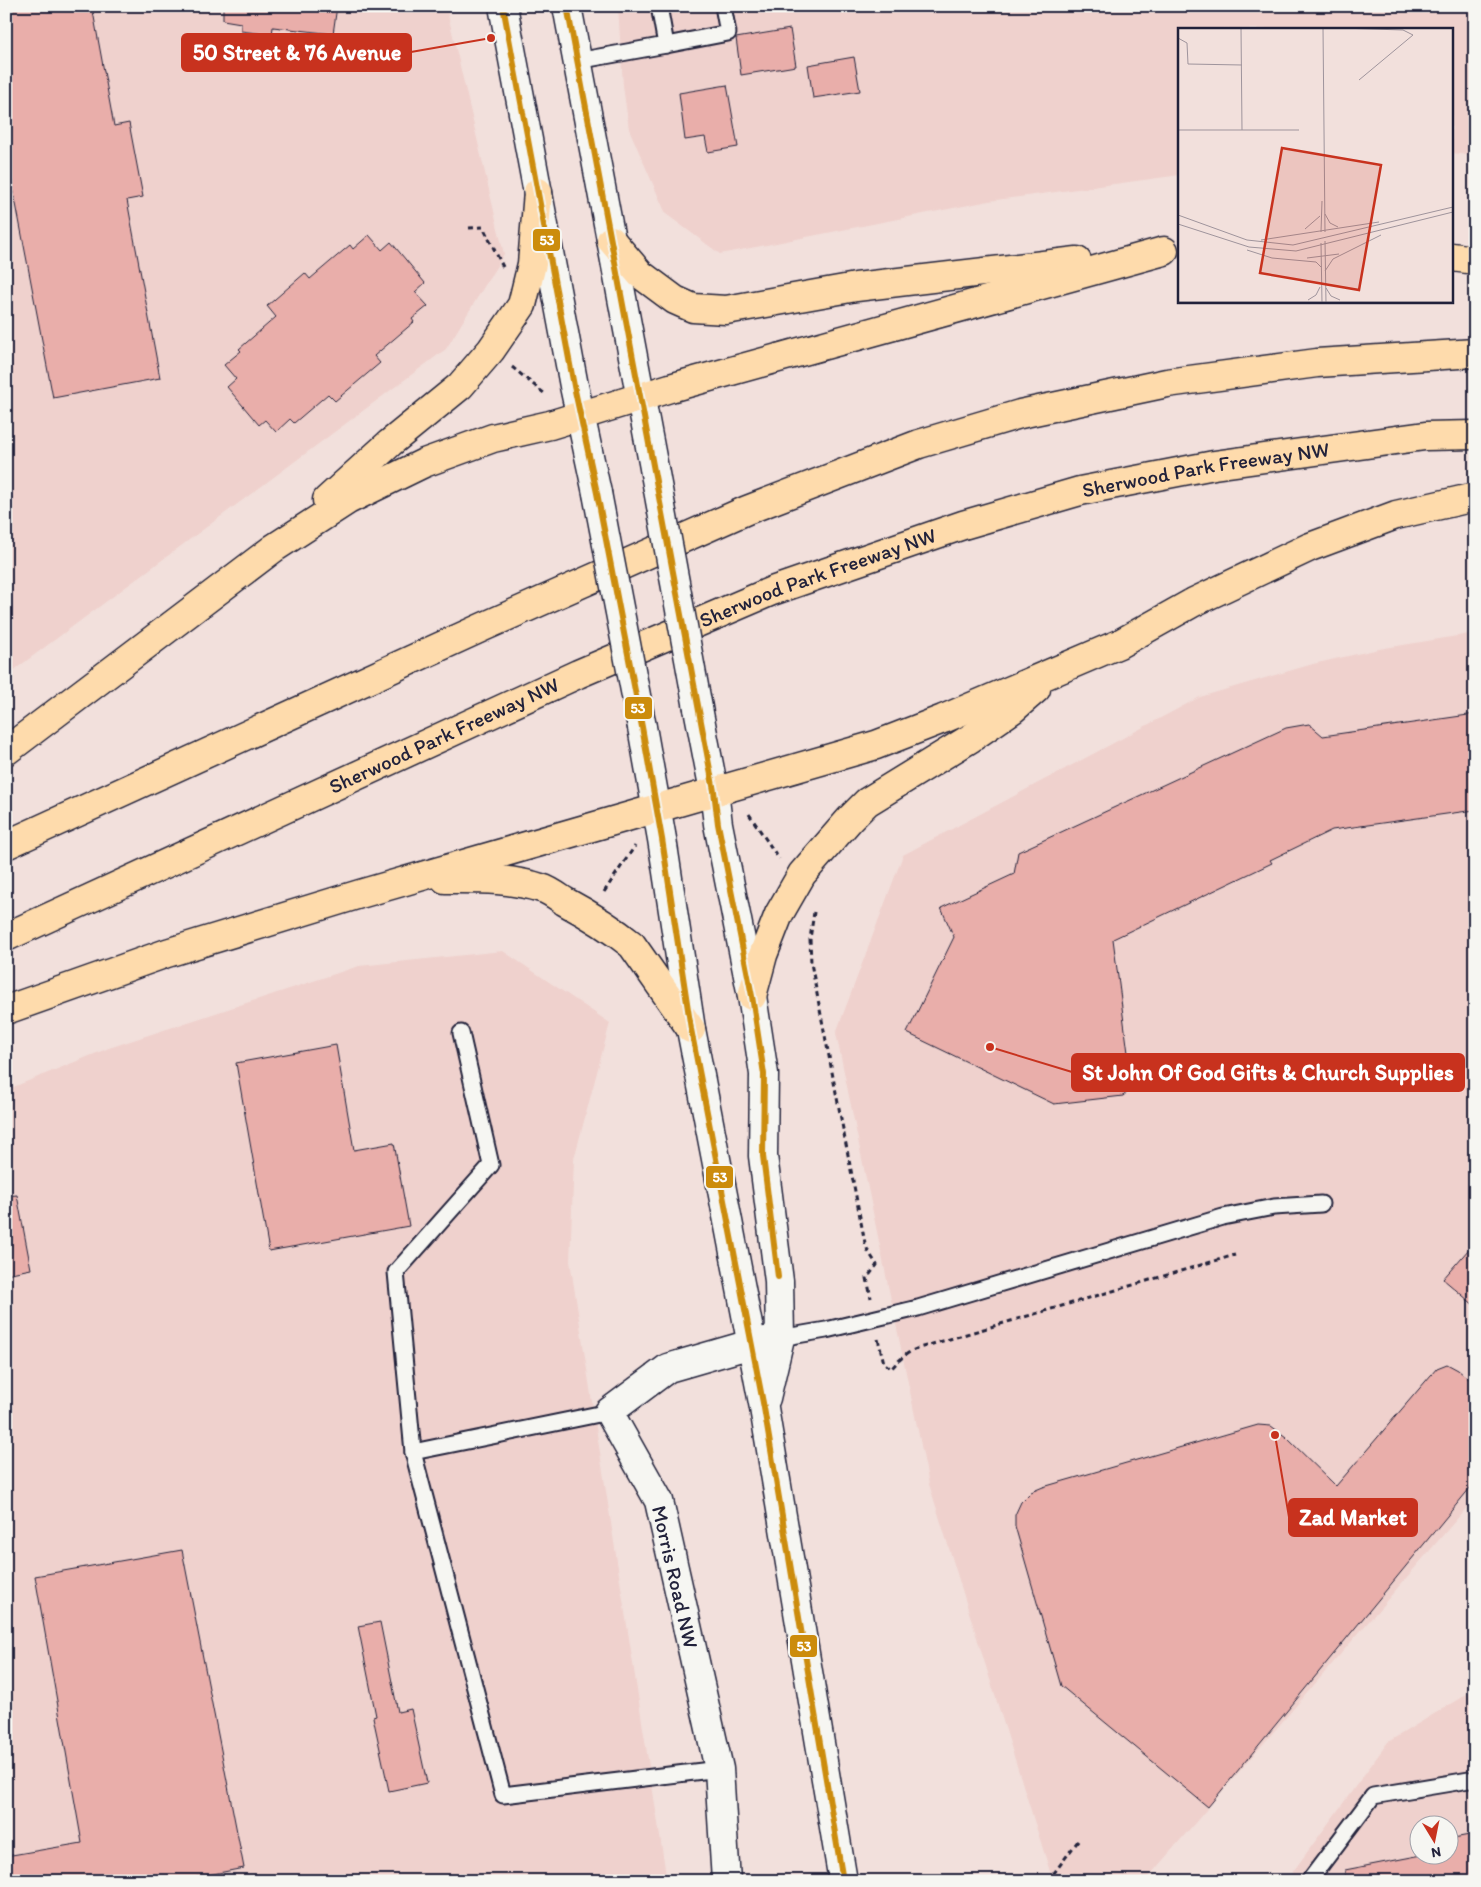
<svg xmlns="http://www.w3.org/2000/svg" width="1481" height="1887" viewBox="0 0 1481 1887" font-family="Itim,sans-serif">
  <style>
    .built { fill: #efd1cd; fill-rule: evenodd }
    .building { fill: #e9aeaa; stroke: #22223b }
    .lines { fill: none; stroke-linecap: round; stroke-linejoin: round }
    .service-casing { stroke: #22223b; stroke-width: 19 }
    .minor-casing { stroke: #22223b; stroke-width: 31 }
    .secondary-casing { stroke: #22223b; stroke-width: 31 }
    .motorway-casing { stroke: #22223b; stroke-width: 31 }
    .path { stroke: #22223b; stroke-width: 3; stroke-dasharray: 5 4; stroke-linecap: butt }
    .service { stroke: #f6f6f2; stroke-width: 15 }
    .minor { stroke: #f6f6f2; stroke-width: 28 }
    .secondary { stroke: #f6f6f2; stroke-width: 28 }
    .motorway { stroke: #fedbac; stroke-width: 28 }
    .secondary-bridge-casing { stroke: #22223b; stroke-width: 31; stroke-linecap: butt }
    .secondary-bridge { stroke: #f6f6f2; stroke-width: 28 }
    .bus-1-casing { stroke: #f6f6f2; stroke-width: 10 }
    .bus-1 { stroke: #cc8c0c; stroke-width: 6 }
    .labels { text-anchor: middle; stroke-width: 4.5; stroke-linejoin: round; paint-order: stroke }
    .street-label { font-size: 21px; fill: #22223b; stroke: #f6f6f2 }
    .inset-road { fill: none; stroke: #9f949c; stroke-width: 1 }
    .view { fill: #c8321e; fill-opacity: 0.15; stroke: #c8321e; stroke-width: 2.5 }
    .inset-edge { fill: none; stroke: #22223b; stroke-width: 2.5 }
    .leader { fill: none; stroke: #c8321e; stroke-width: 2 }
    .callout-dot { fill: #c8321e; stroke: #f6f6f2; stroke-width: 2 }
    .callout { fill: #c8321e; stroke: #c8321e; stroke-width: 2 }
    .callout-label { font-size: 22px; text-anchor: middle; font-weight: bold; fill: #fff }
    .line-badge { stroke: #f6f6f2; stroke-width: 2 }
    .badge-label { font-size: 14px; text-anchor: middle; font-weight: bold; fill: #fff }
  </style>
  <rect width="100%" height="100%" fill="#f2e0dc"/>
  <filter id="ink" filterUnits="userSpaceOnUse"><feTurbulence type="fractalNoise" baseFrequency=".02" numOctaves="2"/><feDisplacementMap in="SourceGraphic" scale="10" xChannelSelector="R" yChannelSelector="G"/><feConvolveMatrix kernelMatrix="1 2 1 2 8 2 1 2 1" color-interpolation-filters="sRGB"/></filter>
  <g filter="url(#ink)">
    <g class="built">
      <path d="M 6,6 L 446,6 L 504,254 L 446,349 L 6,676 Z"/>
      <path d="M 618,6 L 1475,6 L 1475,156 L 1452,153 L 1452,29 L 1180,29 L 1180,175 L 989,201 L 720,254 L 666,214 L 629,129 L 623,86 Z"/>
      <path d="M 1475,633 L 1475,1498 L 1145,1881 L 1053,1881 L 929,1484 L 836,1033 L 903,855 L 1200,697 L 1313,664 L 1379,649 Z"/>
      <path d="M 503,951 L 610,1023 L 574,1159 L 570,1261 L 667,1881 L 6,1881 L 6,1090 L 109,1048 L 359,966 Z"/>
      <path d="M 1475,1689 L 1475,1881 L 1286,1881 L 1388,1742 ZM 1418,1824 L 1448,1824 L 1448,1854 L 1418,1854 Z"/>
    </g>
    <g class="building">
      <path d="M 6,6 L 92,6 L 114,126 L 129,123 L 143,197 L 127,200 L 160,378 L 53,398 L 6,151 Z"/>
      <path d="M 223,6 L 337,6 L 333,34 L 273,27 L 272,35 L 241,31 L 241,23 L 223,20 Z"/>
      <path d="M 790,29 L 796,66 L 741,75 L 736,38 Z"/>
      <path d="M 854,57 L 860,91 L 813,98 L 808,65 Z"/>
      <path d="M 727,85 L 738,147 L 708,152 L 705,137 L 685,140 L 679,93 Z"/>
      <path d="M 369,235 L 382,250 L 391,242 L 425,283 L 415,292 L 428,306 L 412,319 L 414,322 L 374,356 L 380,363 L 335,401 L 328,394 L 294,423 L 290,419 L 276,432 L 265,420 L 259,425 L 227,387 L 236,379 L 224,365 L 241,351 L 239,349 L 276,317 L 267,306 L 305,273 L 310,279 L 350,245 L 353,249 Z"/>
      <path d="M 1475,714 L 1475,810 L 1332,830 L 1270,860 L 1272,863 L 1113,939 L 1132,1083 L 1130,1090 L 1123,1096 L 1054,1104 L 907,1033 L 954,937 L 941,908 L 1014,874 L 1018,852 L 1286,728 L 1309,724 L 1323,736 Z"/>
      <path d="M 336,1045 L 354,1150 L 394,1143 L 409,1226 L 269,1251 L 236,1063 Z"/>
      <path d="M 17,1195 L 31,1269 L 6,1274 L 6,1196 Z"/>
      <path d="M 1475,1242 L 1475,1306 L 1443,1279 Z"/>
      <path d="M 1447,1364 L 1458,1370 L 1475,1384 L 1475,1482 L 1208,1807 L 1061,1686 L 1015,1526 L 1015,1515 L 1021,1502 L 1031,1492 L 1043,1487 L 1258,1425 L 1271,1426 L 1286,1437 L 1336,1486 L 1437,1368 Z"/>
      <path d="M 182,1550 L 244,1868 L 177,1881 L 6,1881 L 6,1856 L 82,1843 L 35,1576 Z"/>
      <path d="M 380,1622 L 398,1712 L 411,1709 L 427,1783 L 389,1791 L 373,1717 L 376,1716 L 358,1626 Z"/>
      <path d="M 1475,1834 L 1475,1881 L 1346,1881 L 1345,1870 L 1427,1854 L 1448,1854 L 1448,1839 Z"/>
    </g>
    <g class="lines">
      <defs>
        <g id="service">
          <path d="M 666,45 L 728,33 L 723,6"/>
          <path d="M 577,61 L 666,45 L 659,6"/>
          <path d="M 461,1033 L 491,1165 L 396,1272 L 413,1452 L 503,1795 L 719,1769"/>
          <path d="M 780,1338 L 826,1330 L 918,1308 L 1223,1217 L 1274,1207 L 1321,1204"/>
          <path d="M 413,1452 L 609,1412"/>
          <path d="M 1309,1881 L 1373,1796 L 1475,1779"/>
        </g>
        <path id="minor" d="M 726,1881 L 719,1769 L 659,1501 L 609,1412 L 668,1368 L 751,1344 L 775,1339"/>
        <g id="secondary">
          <path d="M 503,6 L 574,386 L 597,493"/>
          <path d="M 567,6 L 654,468"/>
          <path d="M 698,708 L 714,791 L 718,824 L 752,996 L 764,1074 L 763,1156 L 779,1281 L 780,1338 L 766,1398"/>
          <path d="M 642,727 L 662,839 L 691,1029 L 764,1408 L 843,1881"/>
        </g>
        <g id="motorway">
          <path d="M 611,240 L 640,274 L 675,300 L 693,308 L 726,310 L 856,287 L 1077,261"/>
          <path d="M 1452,257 L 1475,260"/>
          <path d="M 327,500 L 390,443 L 460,386 L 491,350 L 522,305 L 532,264 L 538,192"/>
          <path d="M 6,751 L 274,548 L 348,500 L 424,463 L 493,438 L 550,425 L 670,388 L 1164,251"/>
          <path d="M 6,845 L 483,627 L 747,510 L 919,444 L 1020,414 L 1167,383 L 1317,363 L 1475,353"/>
          <path d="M 445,879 C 478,879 509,878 541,888 C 549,890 557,896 564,901 C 588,914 611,928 632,945 L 691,1029"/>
          <path id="s1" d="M 6,937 L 578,674 L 772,591 L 963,525 L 1080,491 L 1214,465 L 1425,436 L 1475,435"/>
          <path d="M 752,996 L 763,955 L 779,914 L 802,874 L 850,819 L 867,802 L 971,738 L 1013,709 L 1036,689"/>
          <path d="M 6,1010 L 167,953 L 360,894 L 876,745 L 943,719 L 1119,644 L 1194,602 L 1310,547 L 1396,515 L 1475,497"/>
        </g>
      </defs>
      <use href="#service" class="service-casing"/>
      <use href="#minor" class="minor-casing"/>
      <use href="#secondary" class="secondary-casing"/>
      <use href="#motorway" class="motorway-casing"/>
      <g class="path">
        <path d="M 469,228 L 483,227 L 503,267"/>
        <path d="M 512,367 L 545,394"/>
        <path d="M 749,814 L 779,859"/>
        <path d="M 604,892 L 635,846"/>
        <path d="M 814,912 L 810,939 L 811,963 L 865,1243 L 868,1251 L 877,1265 L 867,1278 L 871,1298"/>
        <path d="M 878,1339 L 884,1363 L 891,1369 C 900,1359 907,1352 919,1348 L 1235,1255"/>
        <path d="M 1048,1881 L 1078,1841"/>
      </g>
      <use href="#service" class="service"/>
      <use href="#minor" class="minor"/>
      <use href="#secondary" class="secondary"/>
      <use href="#motorway" class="motorway"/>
      <defs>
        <g id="secondary-bridge">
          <path d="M 654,468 L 698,708"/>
          <path d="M 597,493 L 642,727"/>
        </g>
      </defs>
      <use href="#secondary-bridge" class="secondary-bridge-casing"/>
      <use href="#secondary-bridge" class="secondary-bridge"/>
      <defs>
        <g id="bus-1">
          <path d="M 503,6 L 574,386 L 597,493 L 642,727 L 662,839 L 691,1029 L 764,1408 L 843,1881"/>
          <path d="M 567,6 L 714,791 L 718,824 L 752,996 L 764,1074 L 763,1156 L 778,1277"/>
        </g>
      </defs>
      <use href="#bus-1" class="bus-1-casing"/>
      <use href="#bus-1" class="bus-1"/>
    </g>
  </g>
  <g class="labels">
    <g class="street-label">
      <text dy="7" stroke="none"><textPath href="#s1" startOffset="1292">Sherwood Park Freeway NW</textPath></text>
      <text dy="7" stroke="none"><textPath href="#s1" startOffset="888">Sherwood Park Freeway NW</textPath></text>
      <text dy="7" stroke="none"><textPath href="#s1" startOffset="482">Sherwood Park Freeway NW</textPath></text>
      <text transform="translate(675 1577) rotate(77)" y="7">Morris Road NW</text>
    </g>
  </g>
  <g transform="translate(1178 28)">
    <rect width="275" height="275" fill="#f2e0dc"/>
    <path class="inset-road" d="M 63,0 L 64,102M 145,0 L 147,204M 162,0 L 225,2 L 235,7 L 181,52M 0,10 L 9,15 L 10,36 L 64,37M 0,102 L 121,102M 147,186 L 152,195 L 160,199M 0,187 L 69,212 L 115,217 L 275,179M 0,196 L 71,219 L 118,223 L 275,184M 127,201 L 142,188M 143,204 L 144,173M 83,212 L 201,194M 147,213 L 148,275M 143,215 L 144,275M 69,222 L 94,230 L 138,234 L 143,239M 129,230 L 161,226M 147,243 L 155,231 L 203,207M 148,260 L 153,268 L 162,272M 130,272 L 138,267 L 142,259M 0,274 L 275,274"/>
    <path class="view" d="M 104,120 L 203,137 L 181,262 L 82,245 Z"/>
    <rect width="275" height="275" class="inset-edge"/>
  </g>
  <path class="leader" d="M491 38L411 52M990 1047L1072 1072M1275 1435L1289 1517"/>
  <g class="callout-dot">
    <circle cx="491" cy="38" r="5"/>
    <circle cx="990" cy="1047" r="5"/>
    <circle cx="1275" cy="1435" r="5"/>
  </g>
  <g class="callout">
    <rect x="182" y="34" width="229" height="37" rx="5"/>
    <rect x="1072" y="1054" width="392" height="37" rx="5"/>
    <rect x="1289" y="1499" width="128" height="37" rx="5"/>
  </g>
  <g class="callout-label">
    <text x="297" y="60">50 Street &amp; 76 Avenue</text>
    <text x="1268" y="1080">St John Of God Gifts &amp; Church Supplies</text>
    <text x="1353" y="1525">Zad Market</text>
  </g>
  <g class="line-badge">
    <rect x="532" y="228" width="29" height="24" rx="5" fill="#cc8c0c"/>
    <rect x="624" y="696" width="29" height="24" rx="5" fill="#cc8c0c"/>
    <rect x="705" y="1165" width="29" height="24" rx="5" fill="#cc8c0c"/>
    <rect x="789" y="1634" width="29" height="24" rx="5" fill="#cc8c0c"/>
  </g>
  <g class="badge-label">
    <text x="547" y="245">53</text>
    <text x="638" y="713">53</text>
    <text x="720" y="1182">53</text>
    <text x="804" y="1651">53</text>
  </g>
  <rect width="1481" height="1887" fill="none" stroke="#f6f6f2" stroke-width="25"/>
  <rect x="12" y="12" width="1456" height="1862" fill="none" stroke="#22223b" stroke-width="2" filter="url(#ink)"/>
  <g transform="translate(1434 1840) rotate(170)"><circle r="24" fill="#f6f6f2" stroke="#a1a1a9"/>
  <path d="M0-4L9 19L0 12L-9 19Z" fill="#c8321e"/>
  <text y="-8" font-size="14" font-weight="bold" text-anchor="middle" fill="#22223b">N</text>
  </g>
</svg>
